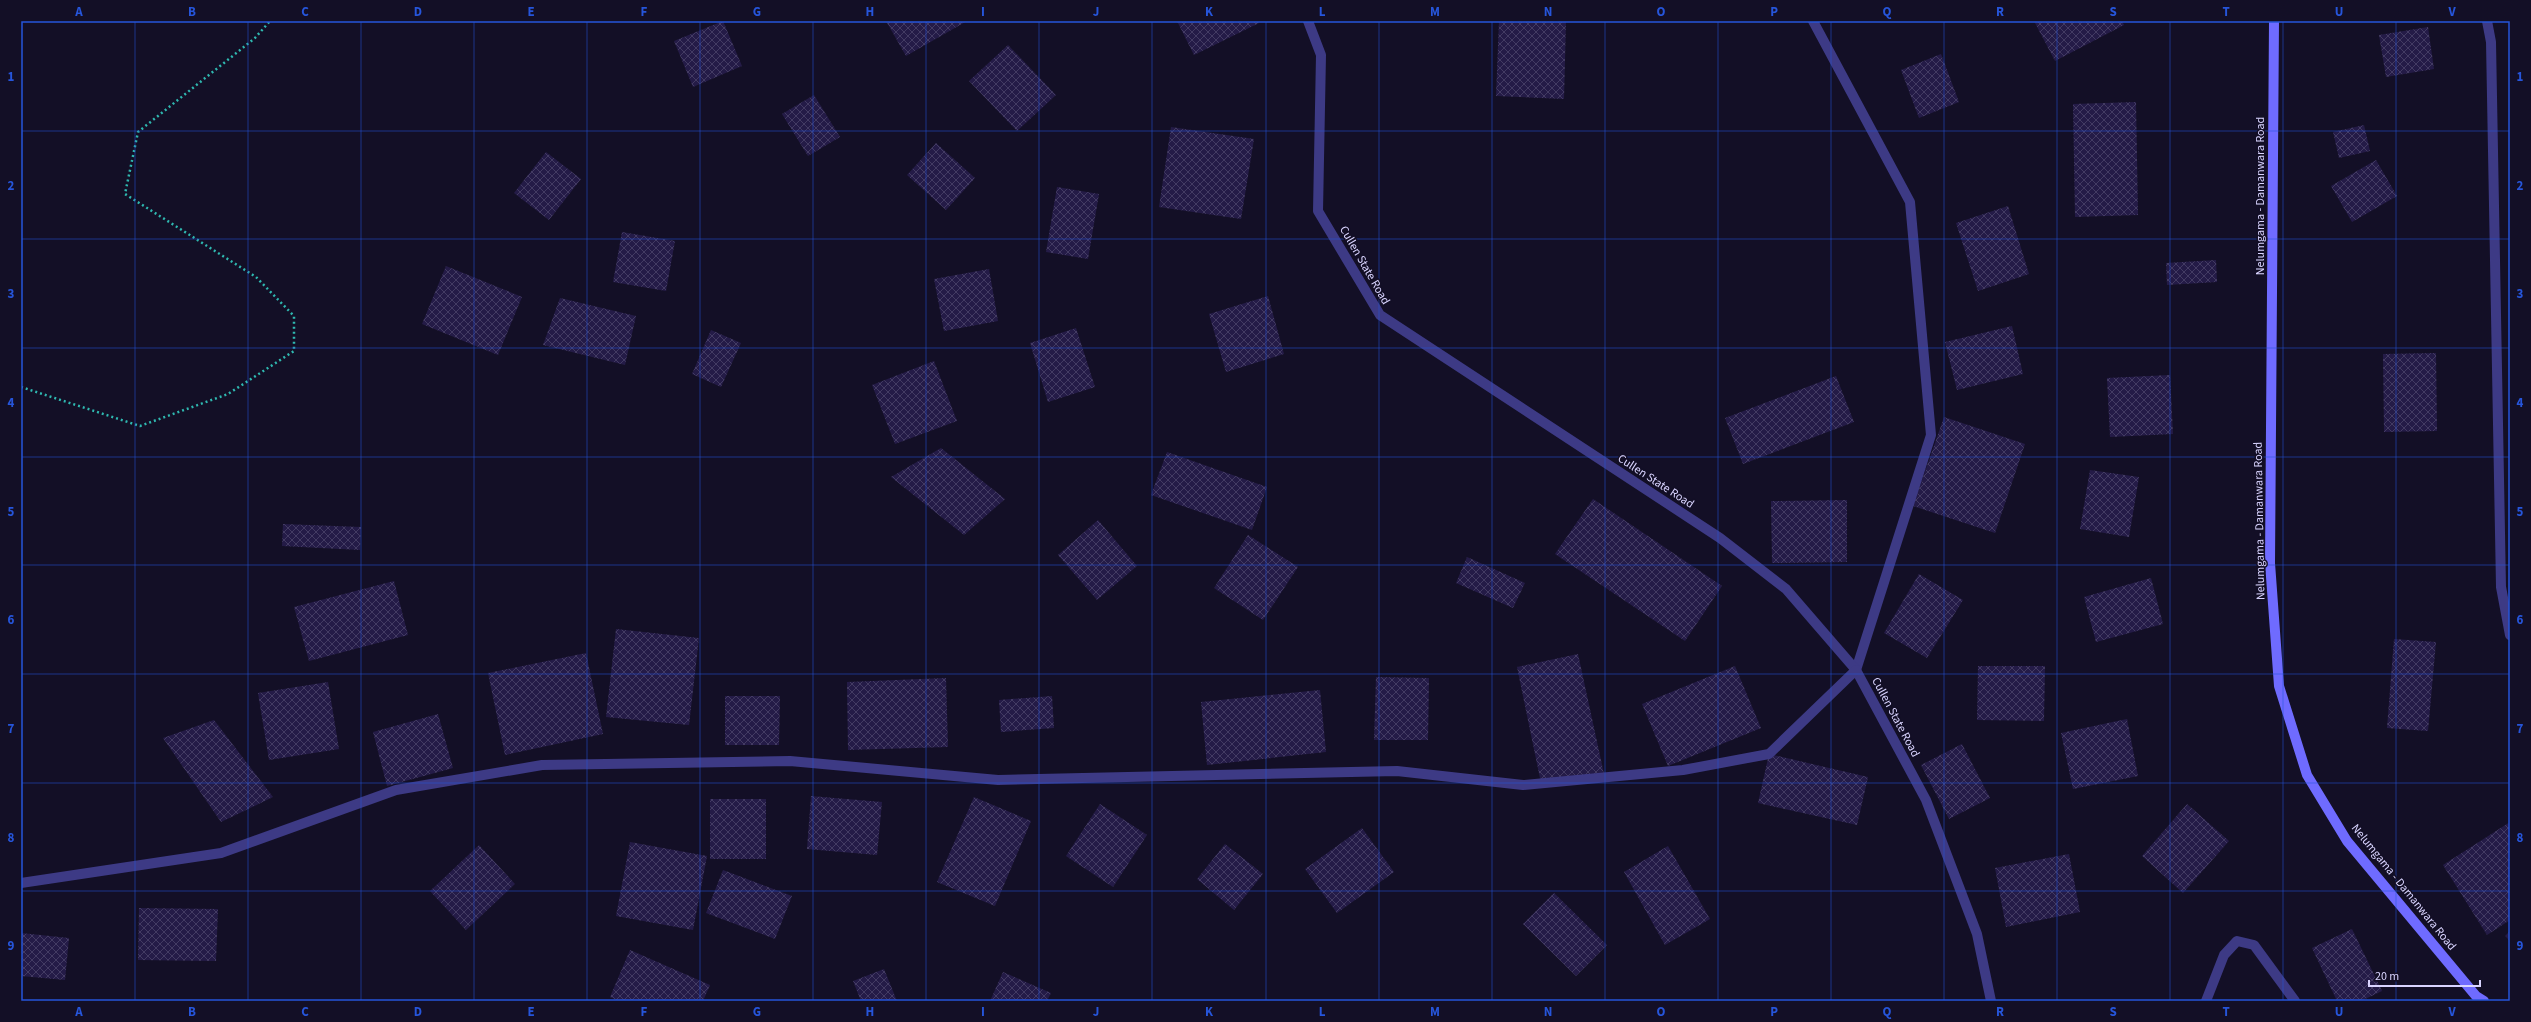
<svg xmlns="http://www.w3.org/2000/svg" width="2531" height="1022" viewBox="0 0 2531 1022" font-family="'Source Sans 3',sans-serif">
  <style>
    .building { fill: url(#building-cross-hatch) }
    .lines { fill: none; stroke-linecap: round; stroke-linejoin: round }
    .path { stroke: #2fb8b0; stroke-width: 2.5; stroke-dasharray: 2 3; stroke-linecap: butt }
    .lane { stroke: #3d3a85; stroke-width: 10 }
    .street { stroke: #3d3a85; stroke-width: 10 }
    .secondary { stroke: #6f6bff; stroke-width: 10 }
    .grid { fill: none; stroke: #2655da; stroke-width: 1; stroke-opacity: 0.55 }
    .labels { text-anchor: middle; stroke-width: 3; stroke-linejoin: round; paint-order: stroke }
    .street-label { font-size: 12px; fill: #d9d4ff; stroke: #130f26 }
    .neatline { fill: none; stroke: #2655da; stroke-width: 1.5 }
    .grid-label { font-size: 13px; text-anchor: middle; font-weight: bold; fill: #2655da }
  </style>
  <defs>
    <pattern id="building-cross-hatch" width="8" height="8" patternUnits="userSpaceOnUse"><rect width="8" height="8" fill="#241b47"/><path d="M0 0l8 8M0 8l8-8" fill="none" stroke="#433b63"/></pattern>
  </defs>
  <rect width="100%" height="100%" fill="#130f26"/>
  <g class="building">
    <path d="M 723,21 L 742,66 L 693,87 L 674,41 Z"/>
    <path d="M 886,21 L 967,21 L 906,56 Z"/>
    <path d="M 1177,21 L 1258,21 L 1259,23 L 1194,55 Z"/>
    <path d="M 1499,21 L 1566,21 L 1564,99 L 1496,96 Z"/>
    <path d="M 2034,21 L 2122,21 L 2124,25 L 2055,61 Z"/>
    <path d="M 2428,27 L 2434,69 L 2386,77 L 2379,35 Z"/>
    <path d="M 1008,45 L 1056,95 L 1017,131 L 969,81 Z"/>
    <path d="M 1941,54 L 1959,102 L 1919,118 L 1901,70 Z"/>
    <path d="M 814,95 L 840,137 L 808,156 L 782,114 Z"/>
    <path d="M 2136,102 L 2138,215 L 2075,217 L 2073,104 Z"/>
    <path d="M 2364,125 L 2370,151 L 2339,158 L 2333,132 Z"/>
    <path d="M 1171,127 L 1254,139 L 1241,219 L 1159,207 Z"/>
    <path d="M 936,143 L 975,178 L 946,210 L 907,175 Z"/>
    <path d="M 546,152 L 581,179 L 549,220 L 514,193 Z"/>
    <path d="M 2376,160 L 2397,196 L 2352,222 L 2331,186 Z"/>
    <path d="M 1057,187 L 1099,194 L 1088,259 L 1046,252 Z"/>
    <path d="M 2008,206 L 2029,274 L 1978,291 L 1956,223 Z"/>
    <path d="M 622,232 L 675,241 L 666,291 L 613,282 Z"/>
    <path d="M 2216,260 L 2217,282 L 2167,285 L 2166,263 Z"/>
    <path d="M 446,266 L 522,297 L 498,355 L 422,324 Z"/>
    <path d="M 989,269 L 998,321 L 944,331 L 934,279 Z"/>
    <path d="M 1268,296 L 1284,354 L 1226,372 L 1209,314 Z"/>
    <path d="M 560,298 L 636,316 L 625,365 L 543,345 Z"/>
    <path d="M 2012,326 L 2023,374 L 1957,390 L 1945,342 Z"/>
    <path d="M 1076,328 L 1095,387 L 1048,402 L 1030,343 Z"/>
    <path d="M 711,330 L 741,343 L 721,387 L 692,374 Z"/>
    <path d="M 2436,353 L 2437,431 L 2384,432 L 2383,354 Z"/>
    <path d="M 934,361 L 957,421 L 895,444 L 872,385 Z"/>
    <path d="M 2170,375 L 2173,434 L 2110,437 L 2107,378 Z"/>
    <path d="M 1836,376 L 1854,422 L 1743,464 L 1725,418 Z"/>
    <path d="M 1944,417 L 2025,444 L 1995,533 L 1913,506 Z"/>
    <path d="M 941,448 L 1005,499 L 964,535 L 891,477 Z"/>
    <path d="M 1167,452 L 1267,487 L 1252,530 L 1151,495 Z"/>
    <path d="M 2090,470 L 2139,477 L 2129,537 L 2080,529 Z"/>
    <path d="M 1593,499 L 1722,586 L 1685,641 L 1555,554 Z"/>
    <path d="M 1847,500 L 1847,562 L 1772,563 L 1771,501 Z"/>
    <path d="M 1098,520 L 1137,566 L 1097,600 L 1058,555 Z"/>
    <path d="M 283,524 L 361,527 L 360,550 L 282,546 Z"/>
    <path d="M 1248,535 L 1298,567 L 1263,620 L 1214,588 Z"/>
    <path d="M 1467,557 L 1525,583 L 1513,608 L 1456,583 Z"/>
    <path d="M 1919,574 L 1963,600 L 1927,658 L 1884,633 Z"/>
    <path d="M 2151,578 L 2163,624 L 2096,642 L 2084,597 Z"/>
    <path d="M 394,581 L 408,635 L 309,661 L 294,607 Z"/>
    <path d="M 616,629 L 699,638 L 689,725 L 606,717 Z"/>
    <path d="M 2394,639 L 2436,642 L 2428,731 L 2387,728 Z"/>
    <path d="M 586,653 L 603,734 L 505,755 L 488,673 Z"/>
    <path d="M 1578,654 L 1604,774 L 1542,788 L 1517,667 Z"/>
    <path d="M 1735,666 L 1761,728 L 1668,766 L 1642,704 Z"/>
    <path d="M 1978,666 L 2045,666 L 2044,721 L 1977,720 Z"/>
    <path d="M 1376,677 L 1429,678 L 1428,740 L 1374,740 Z"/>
    <path d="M 946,678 L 948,747 L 848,750 L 847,682 Z"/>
    <path d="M 328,682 L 339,749 L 269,760 L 258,693 Z"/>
    <path d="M 1320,690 L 1326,752 L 1207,765 L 1201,702 Z"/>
    <path d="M 725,696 L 780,696 L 779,745 L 725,745 Z"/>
    <path d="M 1052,696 L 1054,728 L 1001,732 L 999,700 Z"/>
    <path d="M 438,714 L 453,768 L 387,786 L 373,732 Z"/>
    <path d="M 2127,719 L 2138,776 L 2073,789 L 2061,733 Z"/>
    <path d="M 214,720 L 273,797 L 221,822 L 163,738 Z"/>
    <path d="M 1962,744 L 1990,798 L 1949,819 L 1921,765 Z"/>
    <path d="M 1769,754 L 1868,777 L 1857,825 L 1758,803 Z"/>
    <path d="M 811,796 L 882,802 L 877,855 L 807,849 Z"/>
    <path d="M 974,797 L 1031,821 L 995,906 L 937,882 Z"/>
    <rect x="710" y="799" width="56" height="60"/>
    <path d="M 1100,804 L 1147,835 L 1113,887 L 1066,856 Z"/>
    <path d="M 2187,804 L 2229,841 L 2183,893 L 2142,856 Z"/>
    <path d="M 2510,822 L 2510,920 L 2487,935 L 2443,865 Z"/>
    <path d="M 1362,828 L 1394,872 L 1337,913 L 1305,869 Z"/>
    <path d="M 630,842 L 707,856 L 693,930 L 616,916 Z"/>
    <path d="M 1225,844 L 1263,874 L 1234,910 L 1197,879 Z"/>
    <path d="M 479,845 L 515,884 L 466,930 L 430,891 Z"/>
    <path d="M 1668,846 L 1710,919 L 1665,945 L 1624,872 Z"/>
    <path d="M 2069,854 L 2080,912 L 2006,927 L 1995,868 Z"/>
    <path d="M 723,870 L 792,896 L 775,939 L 706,913 Z"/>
    <path d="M 1554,893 L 1607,945 L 1576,976 L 1523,924 Z"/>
    <path d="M 139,908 L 218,909 L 216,961 L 138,960 Z"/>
    <path d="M 2352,929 L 2382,991 L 2361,1001 L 2337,1001 L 2312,948 Z"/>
    <path d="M 2510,931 L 2510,941 L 2505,936 Z"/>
    <path d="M 21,933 L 69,938 L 65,980 L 21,976 Z"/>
    <path d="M 630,950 L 710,985 L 703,1001 L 619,1001 L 610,997 Z"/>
    <path d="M 884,969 L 897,1001 L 861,1001 L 853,981 Z"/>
    <path d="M 1003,972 L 1051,993 L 1047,1001 L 990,1001 Z"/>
  </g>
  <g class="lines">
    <path class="path" d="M 21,387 L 140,426 L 228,394 L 294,351 L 294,316 L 256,277 L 125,194 L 138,132 L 255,38 L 270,21"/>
    <path class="lane" d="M 1813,21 L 1910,202 L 1931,435 L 1856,670"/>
    <g class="street">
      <path d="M 1308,21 L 1321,55 L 1318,211 L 1380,315 L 1720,538 L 1786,589 L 1856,670 L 1926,800 L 1977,934 L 1991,1001"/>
      <path d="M 2487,21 L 2491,42 L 2501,587 L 2510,635"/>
      <path d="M 21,883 L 221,853 L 396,790 L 542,765 L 790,761 L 998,780 L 1397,771 L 1523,785 L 1683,770 L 1769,754 L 1856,670"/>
      <path d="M 2206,1001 L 2224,955 L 2237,941 L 2254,945 L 2295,1001"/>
    </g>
    <path class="secondary" d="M 2274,21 L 2270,563 L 2279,686 L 2307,775 L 2347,841 L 2476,996 L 2484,1001"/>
  </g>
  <path class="grid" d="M 135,21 L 135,1001M 248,21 L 248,1001M 361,21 L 361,1001M 474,21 L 474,1001M 587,21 L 587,1001M 700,21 L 700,1001M 813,21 L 813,1001M 926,21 L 926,1001M 1039,21 L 1039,1001M 1152,21 L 1152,1001M 1266,21 L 1266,1001M 1379,21 L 1379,1001M 1492,21 L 1492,1001M 1605,21 L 1605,1001M 1718,21 L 1718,1001M 1831,21 L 1831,1001M 1944,21 L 1944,1001M 2057,21 L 2057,1001M 2170,21 L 2170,1001M 2283,21 L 2283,1001M 2396,21 L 2396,1001M 21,131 L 2510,131M 21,239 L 2510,239M 21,348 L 2510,348M 21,457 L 2510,457M 21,565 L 2510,565M 21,674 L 2510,674M 21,783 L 2510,783M 21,891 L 2510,891"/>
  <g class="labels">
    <g class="street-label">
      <text transform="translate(2260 196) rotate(-90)" y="4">Nelumgama - Damanwara Road</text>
      <text transform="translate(1365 265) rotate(60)" y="4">Cullen State Road</text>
      <text transform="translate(1656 481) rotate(33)" y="4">Cullen State Road</text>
      <text transform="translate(2259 521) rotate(-91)" y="4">Nelumgama - Damanwara Road</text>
      <text transform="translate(1896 717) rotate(62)" y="4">Cullen State Road</text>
      <text transform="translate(2404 887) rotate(51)" y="4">Nelumgama - Damanwara Road</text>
    </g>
  </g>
  <rect width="2531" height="1022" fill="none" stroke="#130f26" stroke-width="44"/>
  <path d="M2369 980v6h111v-6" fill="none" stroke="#d9d4ff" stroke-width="2"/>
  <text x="2375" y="980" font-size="12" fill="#d9d4ff" stroke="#130f26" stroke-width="3" paint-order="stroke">20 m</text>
  <rect x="22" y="22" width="2487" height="978" class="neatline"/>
  <g class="grid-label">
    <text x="79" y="16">A</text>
    <text x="192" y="16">B</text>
    <text x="305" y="16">C</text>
    <text x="418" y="16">D</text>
    <text x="531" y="16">E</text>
    <text x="644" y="16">F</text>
    <text x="757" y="16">G</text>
    <text x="870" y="16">H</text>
    <text x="983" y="16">I</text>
    <text x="1096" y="16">J</text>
    <text x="1209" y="16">K</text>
    <text x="1322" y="16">L</text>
    <text x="1435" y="16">M</text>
    <text x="1548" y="16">N</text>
    <text x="1661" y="16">O</text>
    <text x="1774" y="16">P</text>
    <text x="1887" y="16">Q</text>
    <text x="2000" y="16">R</text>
    <text x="2113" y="16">S</text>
    <text x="2226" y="16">T</text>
    <text x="2339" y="16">U</text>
    <text x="2452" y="16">V</text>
    <text x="11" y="81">1</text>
    <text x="2520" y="81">1</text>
    <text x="11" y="190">2</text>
    <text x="2520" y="190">2</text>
    <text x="11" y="298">3</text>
    <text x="2520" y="298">3</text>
    <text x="11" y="407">4</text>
    <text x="2520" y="407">4</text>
    <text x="11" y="516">5</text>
    <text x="2520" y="516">5</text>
    <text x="11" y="624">6</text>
    <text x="2520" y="624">6</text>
    <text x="11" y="733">7</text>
    <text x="2520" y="733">7</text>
    <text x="11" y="842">8</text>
    <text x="2520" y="842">8</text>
    <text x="11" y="950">9</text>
    <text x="2520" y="950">9</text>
    <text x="79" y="1016">A</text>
    <text x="192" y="1016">B</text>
    <text x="305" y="1016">C</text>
    <text x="418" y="1016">D</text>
    <text x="531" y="1016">E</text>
    <text x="644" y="1016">F</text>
    <text x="757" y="1016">G</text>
    <text x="870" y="1016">H</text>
    <text x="983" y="1016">I</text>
    <text x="1096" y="1016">J</text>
    <text x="1209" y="1016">K</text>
    <text x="1322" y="1016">L</text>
    <text x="1435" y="1016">M</text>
    <text x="1548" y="1016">N</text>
    <text x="1661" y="1016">O</text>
    <text x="1774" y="1016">P</text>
    <text x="1887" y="1016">Q</text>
    <text x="2000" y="1016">R</text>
    <text x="2113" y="1016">S</text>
    <text x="2226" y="1016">T</text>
    <text x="2339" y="1016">U</text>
    <text x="2452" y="1016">V</text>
  </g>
</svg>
